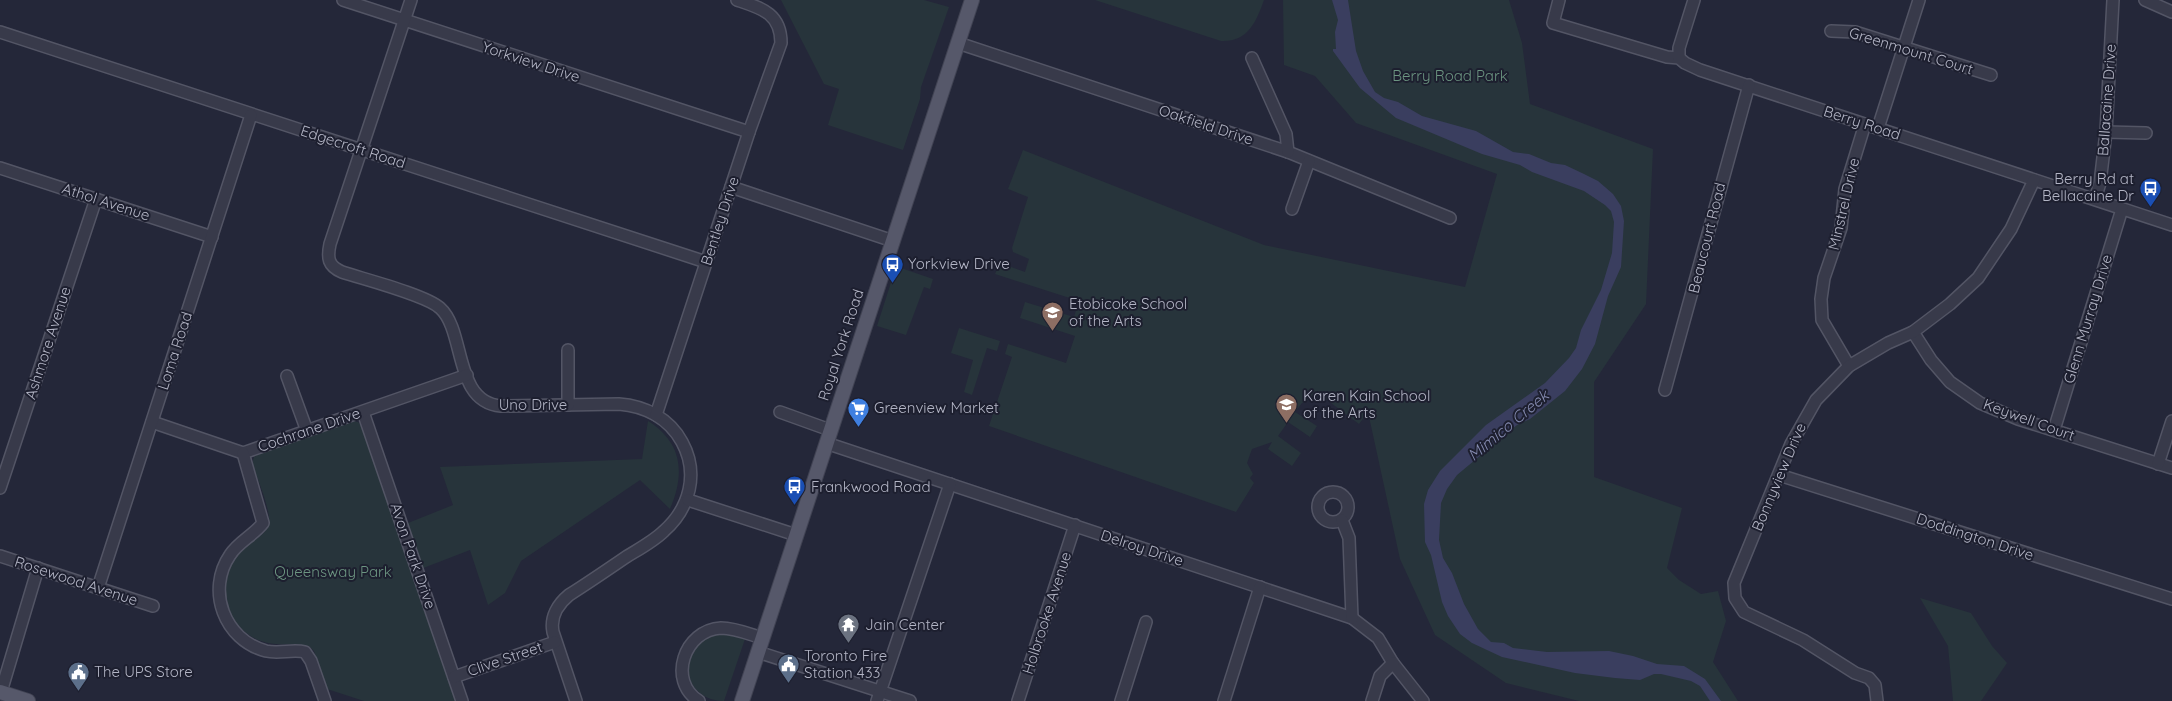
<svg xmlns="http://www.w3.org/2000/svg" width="2172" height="701" viewBox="0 0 2172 701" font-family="Quicksand,sans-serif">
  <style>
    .green { fill: #27343b }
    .water { fill: #3a3e5f }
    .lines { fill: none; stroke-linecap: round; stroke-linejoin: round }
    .minor-casing { stroke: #535565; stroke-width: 14 }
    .major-casing { stroke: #414353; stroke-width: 16 }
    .minor { stroke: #383a4a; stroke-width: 11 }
    .major { stroke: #56586a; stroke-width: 14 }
    .labels { text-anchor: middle; stroke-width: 4; stroke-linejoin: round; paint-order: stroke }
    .street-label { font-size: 15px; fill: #b3b5c5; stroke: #1d1f2f }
    .park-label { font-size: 15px; fill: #6c9581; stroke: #1d1f2f }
    .poi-label { font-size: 15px; fill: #b3b5c5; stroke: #1d1f2f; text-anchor: start }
    .water-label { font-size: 16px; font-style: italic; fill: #858bb0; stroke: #1d1f2f }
  </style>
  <rect width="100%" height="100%" fill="#242739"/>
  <g class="green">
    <path d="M 781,0 L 924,0 L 949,7 L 921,87 L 920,99 L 903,150 L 828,125 L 839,89 L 824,84 Z"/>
    <path d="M 1095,0 L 1264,0 C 1256,22 1248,42 1221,41 Z"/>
    <path d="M 1283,0 L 1509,0 L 1522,43 L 1530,104 L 1653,149 L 1646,304 L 1594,382 L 1594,477 L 1682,508 L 1667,568 L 1679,580 L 1701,594 L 1718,591 L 1726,621 L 1713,662 L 1738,701 L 1579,701 L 1506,683 L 1435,635 L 1400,559 L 1368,412 L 1359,424 L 1319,394 L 1302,403 L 1295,412 L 1317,426 L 1310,437 L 1288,422 L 1278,436 L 1301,453 L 1292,466 L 1268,449 L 1272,442 L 1252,449 L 1247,463 L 1253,474 L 1250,478 L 1254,483 L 1236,512 L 989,426 L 1012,357 L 1005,354 L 1008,344 L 1066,363 L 1075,336 L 1020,318 L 1025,302 L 1074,317 L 1079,301 L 995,274 L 1000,263 L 1025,272 L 1029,259 L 1013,252 L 1012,248 L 1028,197 L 1008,189 L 1023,150 L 1264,245 L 1465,287 L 1497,174 L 1356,123 L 1315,76 L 1284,65 Z"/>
    <path d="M 901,268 L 933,279 L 930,289 L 924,287 L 906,335 L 877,326 L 895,270 Z"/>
    <path d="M 959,328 L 1000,341 L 997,351 L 987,348 L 972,395 L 964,392 L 973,360 L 951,353 Z"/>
    <path d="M 351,421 L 358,422 L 363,427 L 398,527 L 453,505 L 440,467 L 642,459 L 648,421 C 683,443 685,474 670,509 L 640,480 L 521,561 L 505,593 L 488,605 L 470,550 L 413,572 L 458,701 L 364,701 L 327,689 L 314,651 L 310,647 C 294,642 276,647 261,641 C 227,629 211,581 236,553 C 245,543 266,538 269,523 C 271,510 257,478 252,464 L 254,457 L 259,453 Z"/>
    <path d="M 1920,598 L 1971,613 L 1992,646 L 2007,663 L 1981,701 L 1953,701 L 1948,646 Z"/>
    <path d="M 723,633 L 745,639 L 724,701 C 686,701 672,653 707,636 C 711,634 718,634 723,633 Z"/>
  </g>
  <path class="water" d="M 1332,0 L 1348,0 L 1356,51 L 1363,71 L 1375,92 L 1384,98 L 1398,102 L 1422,116 L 1476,131 L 1513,152 L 1529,154 L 1551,163 L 1565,165 L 1584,174 L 1598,181 L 1613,194 L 1621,206 L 1624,221 L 1621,267 L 1608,296 L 1595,344 L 1582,369 L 1565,391 L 1530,419 L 1517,425 L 1457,475 L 1447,489 L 1441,503 L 1439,540 L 1443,558 L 1452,573 L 1464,604 L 1478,629 L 1491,642 L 1504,643 L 1513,648 L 1547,652 L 1609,651 L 1633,656 L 1657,664 L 1684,666 L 1705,679 L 1721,701 L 1710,701 L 1700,686 L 1691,681 L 1661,674 L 1654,674 L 1640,680 L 1615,678 L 1575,673 L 1502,657 L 1472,643 L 1460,634 L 1448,616 L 1442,602 L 1431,555 L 1425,542 L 1424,504 L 1428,490 L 1440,471 L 1486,425 L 1545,383 L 1569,358 L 1576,348 L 1581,330 L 1601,290 L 1612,253 L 1614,222 L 1611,211 L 1605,205 L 1584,191 L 1532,172 L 1520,165 L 1482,154 L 1396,118 L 1360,88 L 1333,51 L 1333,49 L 1336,49 L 1335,32 L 1338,20 Z"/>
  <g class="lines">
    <defs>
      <g id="minor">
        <path d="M 343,0 L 749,132"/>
        <path d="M 411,0 L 330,244 C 327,258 328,266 342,272 C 363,279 426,295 440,308 C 466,331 453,402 501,406 L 619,404 C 645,406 669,418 682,442 C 699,473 690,508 664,531 C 654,541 639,549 626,557 C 607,570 588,583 569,595 C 558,604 550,617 553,632 L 576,701"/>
        <path d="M 1559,0 L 1553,23 L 1667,57 L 1679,58 L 1685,63 L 1700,70 L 2172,225"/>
        <path d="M 2145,0 L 2172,12"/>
        <path d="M 1831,31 L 1855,32 L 1991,75"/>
        <path d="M 0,32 L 706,262"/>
        <path d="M 958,43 L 1288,152 L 1450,218"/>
        <path d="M 1252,58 L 1286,134 L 1288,152"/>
        <path d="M 1679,58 L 1679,48 L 1694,0"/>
        <path d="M 1878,128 L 1919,0"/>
        <path d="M 2106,132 L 2146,133"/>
        <path d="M 0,168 L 212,237"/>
        <path d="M 731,187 L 893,241"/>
        <path d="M 2095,199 L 2100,183 L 2106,132 L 2113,0"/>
        <path d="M 1292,209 L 1309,161"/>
        <path d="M 1913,332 L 1931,360 L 1950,382 L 1980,403 L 2018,419 L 2172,468"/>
        <path d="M 1849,366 L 1822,320 L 1821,299 L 1824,278 L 1841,228 L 1845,189 L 1865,124"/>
        <path d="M 287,376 L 307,431"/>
        <path d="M 1665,390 L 1749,85"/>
        <path d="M 568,405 L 568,350"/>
        <path d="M 363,412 L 462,701"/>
        <path d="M 780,412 L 830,430"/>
        <path d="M 656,415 L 749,132 L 781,43 C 781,13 761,8 737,0"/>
        <path d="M 152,422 L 243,453 L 467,375"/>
        <path d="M 2054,430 L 2122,209"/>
        <path d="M 826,443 L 1352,618 L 1378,638 L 1393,663 L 1423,701"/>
        <path d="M 243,453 L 263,523 C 254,535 238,542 230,555 C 206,590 224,640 266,651 C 279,654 293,649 305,652 L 311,661 L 325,701"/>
        <path d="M 2158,464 L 2172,421"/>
        <path d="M 1779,475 L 2172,599"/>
        <path d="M 0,488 L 96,199"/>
        <circle cx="1333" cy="507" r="15"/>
        <path d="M 688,500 L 796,535"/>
        <path d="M 1342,520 L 1349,538 L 1352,618"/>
        <path d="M 0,556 L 153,606"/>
        <path d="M 98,588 L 251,115"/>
        <path d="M 758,652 L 910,701"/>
        <path d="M 454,677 L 555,642"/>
        <path d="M 1,692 L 38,568"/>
        <path d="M 699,701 C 667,681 684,630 721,628 C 735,628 749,634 762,638"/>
        <path d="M 877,701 L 950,484"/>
        <path d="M 1018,701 L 1075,525"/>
        <path d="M 1121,701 L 1146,622"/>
        <path d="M 1224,701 L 1260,587"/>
        <path d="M 1372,701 L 1380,676 L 1393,663"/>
        <path d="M 1877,701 L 1875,685 L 1869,678 L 1855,673 L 1803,640 L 1744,612 L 1735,598 L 1734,583 L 1791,444 L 1816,400 L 1849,366 L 1888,343 L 1913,332 L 1950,304 L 1978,278 L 2011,229 L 2034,180"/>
      </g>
      <g id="major">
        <path d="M 0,692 L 28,701"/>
        <path d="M 742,701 L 972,0"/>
      </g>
    </defs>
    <use href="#minor" class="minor-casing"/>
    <use href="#major" class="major-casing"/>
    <use href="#minor" class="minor"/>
    <use href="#major" class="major"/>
  </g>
  <defs>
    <symbol id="bus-pin" viewBox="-11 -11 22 30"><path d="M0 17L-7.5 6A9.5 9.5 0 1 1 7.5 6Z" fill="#1a4fb4" stroke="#1d1f2f"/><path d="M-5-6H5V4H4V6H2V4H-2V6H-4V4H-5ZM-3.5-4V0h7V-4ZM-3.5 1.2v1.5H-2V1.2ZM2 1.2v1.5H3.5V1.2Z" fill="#fff"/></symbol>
    <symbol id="school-pin" viewBox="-11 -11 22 30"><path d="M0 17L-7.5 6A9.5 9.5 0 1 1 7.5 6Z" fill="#8d6e63" stroke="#1d1f2f"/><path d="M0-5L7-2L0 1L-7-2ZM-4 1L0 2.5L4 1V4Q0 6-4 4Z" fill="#fff"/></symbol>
    <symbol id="supermarket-pin" viewBox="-11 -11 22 30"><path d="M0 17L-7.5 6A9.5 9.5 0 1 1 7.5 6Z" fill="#3f7fe0" stroke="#1d1f2f"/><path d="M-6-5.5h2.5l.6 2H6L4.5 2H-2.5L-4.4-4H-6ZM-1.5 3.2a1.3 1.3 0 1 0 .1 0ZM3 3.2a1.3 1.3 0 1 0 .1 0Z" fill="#fff"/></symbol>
    <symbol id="temple-pin" viewBox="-11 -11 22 30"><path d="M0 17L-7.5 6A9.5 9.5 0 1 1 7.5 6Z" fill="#6b7280" stroke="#1d1f2f"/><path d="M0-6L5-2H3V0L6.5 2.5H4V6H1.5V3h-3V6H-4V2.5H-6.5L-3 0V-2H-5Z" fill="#fff"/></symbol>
    <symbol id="civic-pin" viewBox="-11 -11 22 30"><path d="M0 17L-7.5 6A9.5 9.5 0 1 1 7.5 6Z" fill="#5c6f8a" stroke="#1d1f2f"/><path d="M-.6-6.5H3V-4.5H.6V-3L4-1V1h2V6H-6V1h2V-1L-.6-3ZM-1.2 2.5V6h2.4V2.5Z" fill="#fff"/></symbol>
  </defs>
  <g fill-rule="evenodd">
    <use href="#bus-pin" x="2138" y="176" width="25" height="34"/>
    <use href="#bus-pin" x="880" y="252" width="25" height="34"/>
    <use href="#school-pin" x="1040" y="300" width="25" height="34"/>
    <use href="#school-pin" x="1274" y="392" width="25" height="34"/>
    <use href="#supermarket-pin" x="846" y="396" width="25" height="34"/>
    <use href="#bus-pin" x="782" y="474" width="25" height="34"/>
    <use href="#temple-pin" x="836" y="612" width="25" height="34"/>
    <use href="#civic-pin" x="776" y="652" width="25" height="34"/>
    <use href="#civic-pin" x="66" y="660" width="25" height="34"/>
  </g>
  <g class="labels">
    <g class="street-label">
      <text transform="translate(1911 51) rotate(17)" y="5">Greenmount Court</text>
      <text transform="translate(531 62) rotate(18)" y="5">Yorkview Drive</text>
      <text transform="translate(2107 100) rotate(-86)" y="5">Ballacaine Drive</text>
      <text transform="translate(1862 123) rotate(18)" y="5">Berry Road</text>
      <text transform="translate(1206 125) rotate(18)" y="5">Oakfield Drive</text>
      <text transform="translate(353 147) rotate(18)" y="5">Edgecroft Road</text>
      <text transform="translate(106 202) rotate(18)" y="5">Athol Avenue</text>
      <text transform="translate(1844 204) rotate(-77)" y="5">Minstrel Drive</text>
      <text transform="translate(720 221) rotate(-72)" y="5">Bentley Drive</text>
      <text transform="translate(1707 238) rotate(-76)" y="5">Beaucourt Road</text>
      <text transform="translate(2088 319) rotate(-73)" y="5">Glenn Murray Drive</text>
      <text transform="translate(48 343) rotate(-72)" y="5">Ashmore Avenue</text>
      <text transform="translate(841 345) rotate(-72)" y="5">Royal York Road</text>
      <text transform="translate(175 351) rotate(-72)" y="5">Loma Road</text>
      <text x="533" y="410">Uno Drive</text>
      <text transform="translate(2029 420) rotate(20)" y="5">Keywell Court</text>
      <text transform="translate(309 430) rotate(-19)" y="5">Cochrane Drive</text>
      <text transform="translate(1779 477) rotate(-67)" y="5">Bonnyview Drive</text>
      <text transform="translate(1975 537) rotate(18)" y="5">Doddington Drive</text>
      <text transform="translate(1142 548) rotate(18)" y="5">Delroy Drive</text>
      <text transform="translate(413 556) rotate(71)" y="5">Avon Park Drive</text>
      <text transform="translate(76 581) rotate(18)" y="5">Rosewood Avenue</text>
      <text transform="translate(1047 613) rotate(-72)" y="5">Holbrooke Avenue</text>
      <text transform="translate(505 659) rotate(-19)" y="5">Clive Street</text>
    </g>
    <g class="park-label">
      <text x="1450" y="81">Berry Road Park</text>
      <text x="333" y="577">Queensway Park</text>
    </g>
    <g class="poi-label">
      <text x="2134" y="184" text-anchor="end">Berry Rd at<tspan x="2134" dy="17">Bellacaine Dr</tspan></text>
      <text x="908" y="269">Yorkview Drive</text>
      <text x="1069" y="309">Etobicoke School<tspan x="1069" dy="17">of the Arts</tspan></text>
      <text x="1303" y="401">Karen Kain School<tspan x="1303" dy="17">of the Arts</tspan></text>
      <text x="874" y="413">Greenview Market</text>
      <text x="811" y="492">Frankwood Road</text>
      <text x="865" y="630">Jain Center</text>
      <text x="804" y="661">Toronto Fire<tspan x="804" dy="17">Station 433</tspan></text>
      <text x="94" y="677">The UPS Store</text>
    </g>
    <g class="water-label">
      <text transform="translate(1508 425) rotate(-40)" y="6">Mimico Creek</text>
    </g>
  </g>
</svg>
